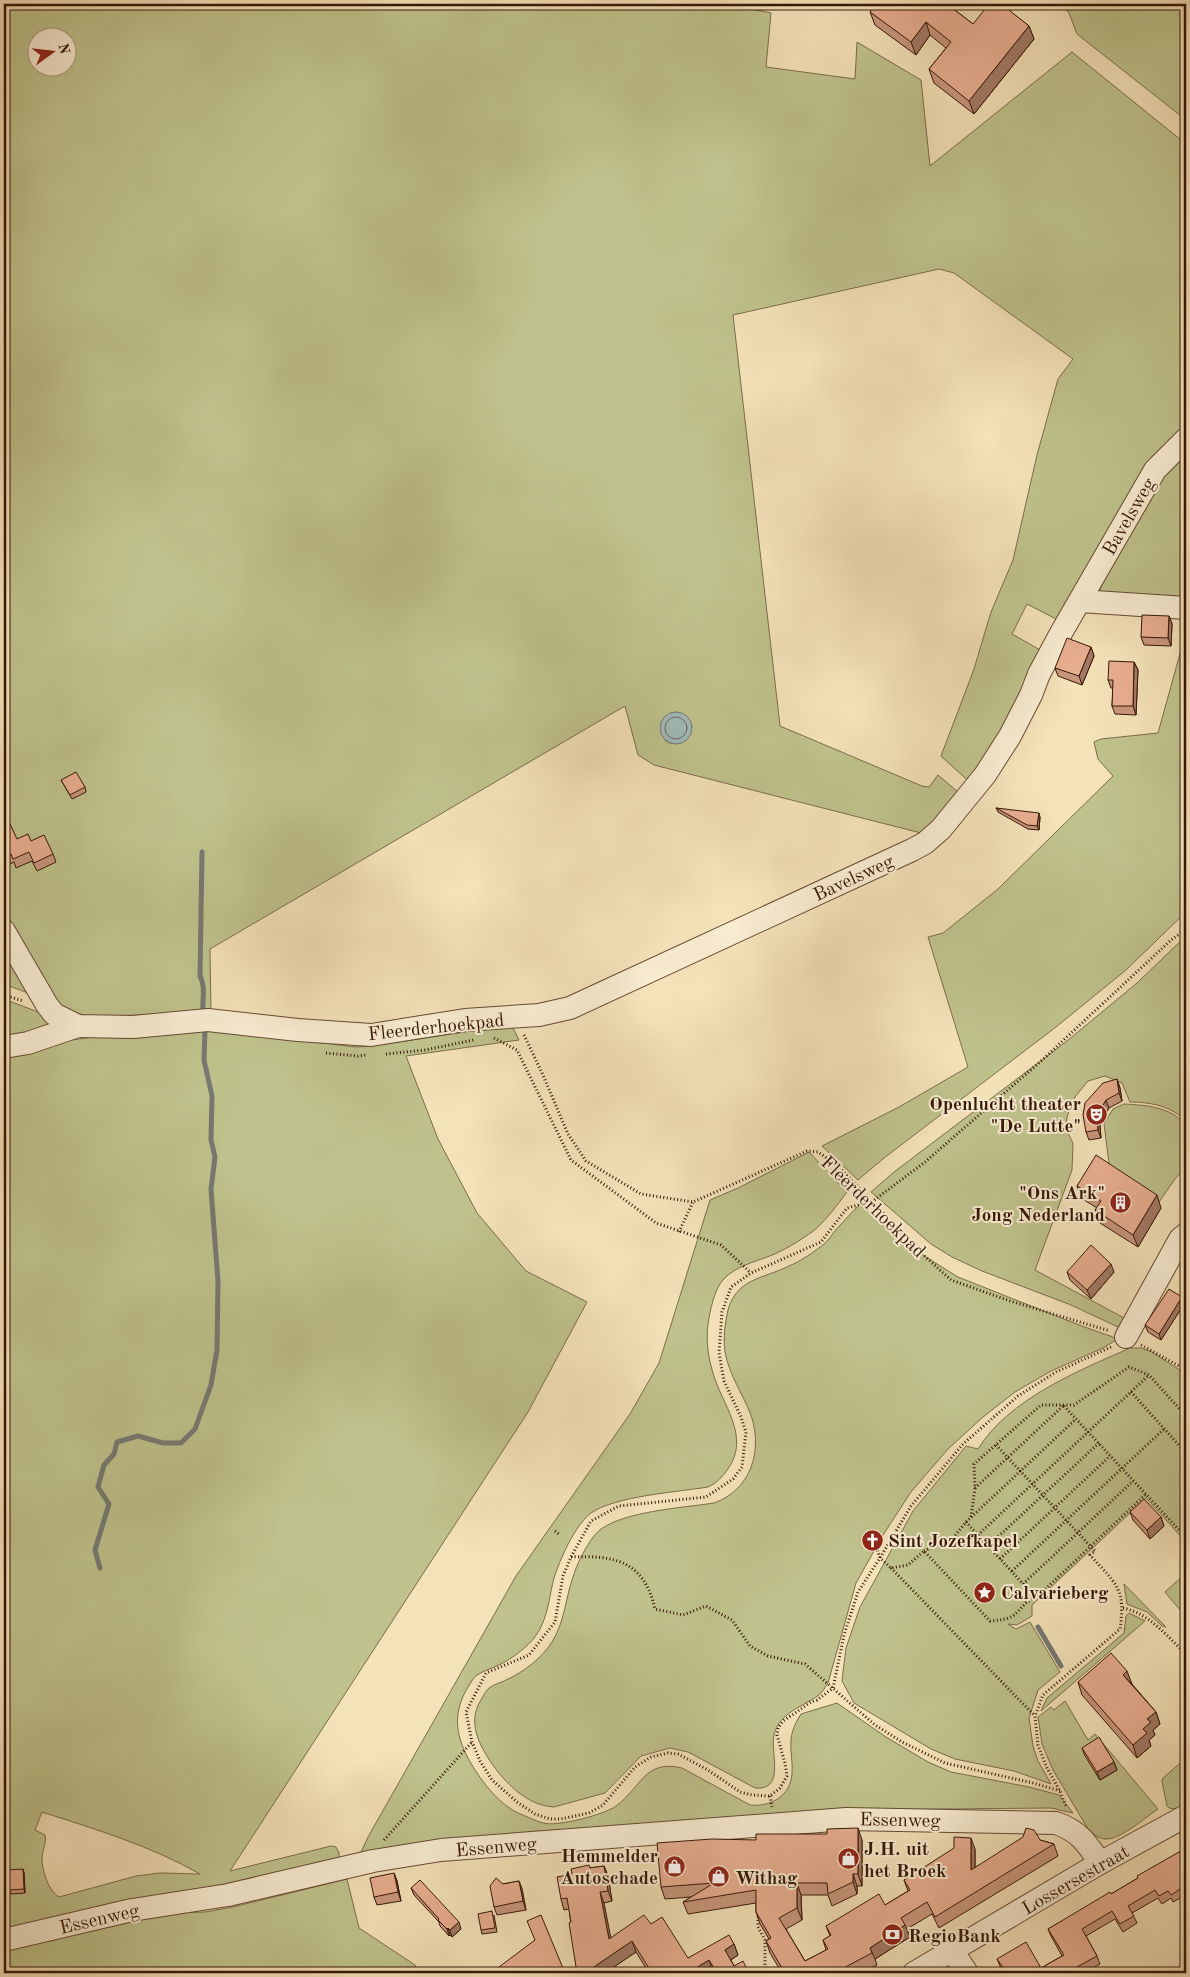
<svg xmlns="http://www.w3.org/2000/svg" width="1190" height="1977" viewBox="0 0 1190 1977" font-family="'Old Standard TT',serif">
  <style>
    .green { fill: #bfc28c; stroke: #7a6c49; fill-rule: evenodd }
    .water { fill: #a1bbba; stroke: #767972 }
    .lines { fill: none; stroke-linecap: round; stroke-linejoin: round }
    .shore { stroke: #6c6860; stroke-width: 1 }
    .stream { stroke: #767972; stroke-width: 5 }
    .minor-casing { stroke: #664932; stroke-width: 24 }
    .path { stroke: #361606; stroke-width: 3; stroke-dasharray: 1 2.5; stroke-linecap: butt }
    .minor { stroke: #f8ecd1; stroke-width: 22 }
    .wall { fill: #c8967c; stroke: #361606 }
    .shaded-wall { fill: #a27a65; stroke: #361606 }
    .building { fill: #e8ae90; stroke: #361606 }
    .labels { text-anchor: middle; stroke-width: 4; stroke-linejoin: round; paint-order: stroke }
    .street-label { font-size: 19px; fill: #361606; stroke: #f8ecd1 }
    .poi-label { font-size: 19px; font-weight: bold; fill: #361606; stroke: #f8ecd1; text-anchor: start }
  </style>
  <rect width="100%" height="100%" fill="#f4e2b8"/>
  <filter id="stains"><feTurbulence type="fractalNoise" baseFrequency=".004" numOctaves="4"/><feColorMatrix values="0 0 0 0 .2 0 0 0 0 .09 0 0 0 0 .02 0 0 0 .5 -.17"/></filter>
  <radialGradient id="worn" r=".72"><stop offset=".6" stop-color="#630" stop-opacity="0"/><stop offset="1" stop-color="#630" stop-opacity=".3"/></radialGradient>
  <g class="green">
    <path d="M 4,4 L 727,4 L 771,13 L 766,67 L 855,79 L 857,42 L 921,80 L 930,166 L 1072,52 L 1186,144 L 1186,427 L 1153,460 L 1062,622 L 1027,604 L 1012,634 L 1042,651 L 975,787 L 941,756 L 974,669 L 991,612 L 1013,560 L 1037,455 L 1058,379 L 1073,359 L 954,273 L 939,269 L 733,315 L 780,726 L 922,786 L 929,787 L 938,775 L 965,798 L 921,833 L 654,765 L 638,755 L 625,706 L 210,949 L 211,1014 L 86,1016 L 67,1010 L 59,1005 L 46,987 L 4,909 ZM 38,38 L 68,38 L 68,68 L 38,68 ZM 677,712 L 687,717 L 692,727 L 679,743 L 669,743 L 665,740 L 671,713 Z"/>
    <path d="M 1061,4 L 1186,4 L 1186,120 L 1077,34 L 1069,13 Z"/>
    <path d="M 1186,446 L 1186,601 L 1097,596 L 1115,557 L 1158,481 Z"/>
    <path d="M 1186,632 L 1186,912 L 1126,970 L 1056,1027 L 884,1158 L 858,1180 L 822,1146 L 899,1107 L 968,1067 L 928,937 L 943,933 L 998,889 L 1113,776 L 1098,759 L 1094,742 L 1101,739 L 1158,733 Z"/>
    <path d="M 1186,936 L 1186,1122 C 1173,1106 1150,1102 1130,1102 L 1122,1083 L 1105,1076 L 1088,1081 L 1075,1097 L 1068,1114 L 1065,1127 L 1073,1143 L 1072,1170 L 1035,1270 L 1126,1319 L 1123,1327 L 1118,1327 L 1071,1305 L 982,1271 L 952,1257 L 931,1244 L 871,1192 L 894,1172 L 1067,1041 L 1137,983 Z"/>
    <path d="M 4,939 L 36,996 L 4,984 Z"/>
    <path d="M 4,999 L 46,1015 L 50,1023 L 50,1030 L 4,1040 Z"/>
    <path d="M 505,1026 L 512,1026 L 519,1040 L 406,1056 L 438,1139 L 477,1213 L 526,1271 L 587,1302 L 528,1412 L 230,1871 L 331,1846 L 336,1847 L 339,1853 L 339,1865 L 4,1934 L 4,1054 L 64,1041 L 109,1035 L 210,1029 L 356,1047 L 372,1046 ZM 42,1812 C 95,1829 151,1846 200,1874 L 160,1873 L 136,1876 L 59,1897 C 48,1891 42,1870 42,1858 C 42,1850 47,1843 45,1835 L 35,1830 Z"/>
    <path d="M 1124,1104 C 1146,1105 1171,1107 1186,1125 L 1186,1167 L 1175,1179 L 1159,1202 L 1110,1171 L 1104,1124 L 1113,1109 Z"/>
    <path d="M 809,1152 L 847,1192 C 837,1205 825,1222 812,1232 C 803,1238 793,1245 783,1250 C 763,1261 737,1263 722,1281 C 714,1291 710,1311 708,1324 C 706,1341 708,1357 713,1373 C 722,1405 751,1436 728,1469 C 722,1477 717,1483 708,1487 C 678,1492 615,1496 591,1513 C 575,1525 560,1559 554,1578 C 549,1597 549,1611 540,1629 C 532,1644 516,1656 501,1664 C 493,1668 485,1670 477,1675 C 473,1678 471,1683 468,1687 C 453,1712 455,1733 468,1758 C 479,1778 497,1803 518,1813 C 526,1816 535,1821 543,1823 C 556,1827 604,1815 616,1806 C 641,1788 644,1759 682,1768 L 750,1805 C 770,1807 790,1797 792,1774 C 793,1763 790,1751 791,1739 C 792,1730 796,1722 801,1714 L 837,1703 L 886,1737 L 928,1762 L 951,1772 L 1029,1787 L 1059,1795 L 1073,1813 L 1051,1808 L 845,1810 L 357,1861 L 368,1837 L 516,1576 L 630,1414 L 659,1363 L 710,1200 L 738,1188 Z"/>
    <path d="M 860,1204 L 918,1252 L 958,1277 L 1079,1325 L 1113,1337 L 1116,1340 L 1103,1348 L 1051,1371 L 1015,1392 L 983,1417 L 948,1449 L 911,1492 L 883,1535 L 856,1583 L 828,1683 C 825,1687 823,1692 819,1695 C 802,1707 779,1713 774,1735 C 770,1752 786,1791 755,1788 L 688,1752 L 670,1748 L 641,1756 L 605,1793 L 554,1807 C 531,1806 512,1789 498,1772 C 483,1752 465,1725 481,1700 C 483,1696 486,1691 489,1688 C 494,1684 501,1683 506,1680 C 524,1672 542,1658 552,1642 C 565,1621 565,1600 573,1577 C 577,1564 583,1552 591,1540 C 594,1536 597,1532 601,1529 C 627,1511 681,1508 714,1503 C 751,1490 763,1451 751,1415 C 743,1394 729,1375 725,1352 C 723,1339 725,1323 728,1310 C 737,1278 763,1279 789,1266 C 801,1261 814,1252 824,1244 C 828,1241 831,1236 834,1232 C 842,1223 851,1213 860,1204 Z"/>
    <path d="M 1130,1348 L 1141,1348 L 1152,1352 L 1186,1374 L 1186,1542 L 1146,1498 L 1032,1605 L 1032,1616 L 1017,1625 L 1008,1624 L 1016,1629 L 1030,1622 L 1060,1672 L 1038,1690 L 1029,1718 L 1033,1746 L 1038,1761 L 1051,1784 L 1014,1771 L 955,1759 L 931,1749 L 854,1703 L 842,1681 L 846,1648 L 860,1607 L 913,1511 L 966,1446 L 978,1449 C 1009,1399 1078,1371 1130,1348 Z"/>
    <path d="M 1185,1574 L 1186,1576 L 1186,1617 L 1165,1592 Z"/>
    <path d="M 1124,1584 L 1166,1627 L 1162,1626 L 1147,1612 L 1127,1604 Z"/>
    <path d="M 1129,1613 L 1145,1621 L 1041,1711 L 1047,1698 L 1124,1633 L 1126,1616 Z"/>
    <path d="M 1065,1701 L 1088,1740 L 1095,1734 L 1158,1809 C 1146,1817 1120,1840 1105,1839 C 1098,1838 1093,1834 1088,1829 L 1053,1770 L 1042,1744 L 1038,1717 L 1051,1707 L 1054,1710 Z"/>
    <path d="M 1186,1758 L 1186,1803 L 1176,1809 L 1169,1808 L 1167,1806 L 1162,1781 L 1163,1778 Z"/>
    <path d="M 347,1879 L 359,1928 L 415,1965 L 420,1973 L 4,1973 L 4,1950 L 160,1913 L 205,1912 L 233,1907 Z"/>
  </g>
  <circle class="water" cx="676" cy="728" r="16"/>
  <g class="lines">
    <circle class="shore" cx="676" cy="728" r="11"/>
    <g class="stream">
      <path d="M 202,852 L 200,976 C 206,987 202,999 203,1012"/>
      <path d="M 100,1568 L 95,1550 L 109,1504 L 98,1487 L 104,1465 L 114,1454 L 117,1442 L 138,1436 L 163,1443 L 181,1443 L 195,1429 L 211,1385 L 217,1350 L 218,1281 L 211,1189 L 215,1157 L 211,1140 L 212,1096 L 204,1060 L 205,1030"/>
      <path d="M 1038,1627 L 1061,1666"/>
    </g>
    <defs>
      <g id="minor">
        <path d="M 1080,601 L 1186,608"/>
        <path d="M 4,931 L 47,1005 L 54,1014 L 78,1026 L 133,1027 L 208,1020 L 298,1030 L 371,1035 L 465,1020 L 539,1015 L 570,1008 L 912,850 L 925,843 L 941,829 L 985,775 L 1010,736 L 1031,695 L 1039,674 L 1061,633 L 1155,470 L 1186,439"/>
        <path d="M 4,1047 L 28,1043 L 78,1026"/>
        <path d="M 1126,1337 L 1180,1239 L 1186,1234"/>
        <path d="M 4,1940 L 132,1910 L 228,1895 L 373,1861 L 441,1850 L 846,1819 L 1056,1823 C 1079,1831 1087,1843 1100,1863"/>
        <path d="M 952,1950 L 967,1973"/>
        <path d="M 914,1973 L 1100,1863 L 1186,1816"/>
      </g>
    </defs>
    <use href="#minor" class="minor-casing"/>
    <g class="path">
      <path d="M 4,995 L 23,1001"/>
      <path d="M 524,1035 L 543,1075 L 568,1134 L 586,1161 L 641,1194 L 693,1202 L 807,1151 L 818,1152 L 837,1165 L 919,1251 L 951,1280 L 1010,1301 L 1110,1331"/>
      <path d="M 494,1038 L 517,1050 L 571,1160 L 656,1223 L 721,1245 L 751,1273"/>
      <path d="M 326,1053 L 358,1056 L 367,1055"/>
      <path d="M 386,1054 L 425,1050 L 474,1040"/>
      <path d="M 679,1232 L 693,1202"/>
      <path d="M 1141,1345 L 1186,1370"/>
      <path d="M 1111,1347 L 1056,1372 L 1018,1396 L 963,1444 L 911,1506 L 880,1558 L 858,1592 L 844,1635 L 833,1688 L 817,1700 L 811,1702 L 795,1713 L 783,1721 L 778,1728 L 777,1735 L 785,1763 L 787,1776 L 780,1788 L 770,1796 L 752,1795 L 740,1792 L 708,1770 L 678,1754 L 668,1753 L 651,1757 L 635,1767 L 603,1805 L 589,1813 L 561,1819 L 550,1819 L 535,1814 L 517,1802 L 492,1780 L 480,1761 L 472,1742 L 466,1712 L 486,1673 L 529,1655 L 555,1622 L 563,1576 L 571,1557 L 591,1521 L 619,1506 L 706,1497 L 733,1479 L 742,1467 L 746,1432 L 741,1417 L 724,1381 L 719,1353 L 722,1312 L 731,1287 L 751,1273 L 821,1242 L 847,1208 L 873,1201 L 925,1162 L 1040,1062 L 1170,941 L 1186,929"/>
      <path d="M 1131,1392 L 1186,1453"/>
      <path d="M 1064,1406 L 1181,1532 L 1186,1532"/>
      <path d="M 996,1445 L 1095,1551 L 1090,1555 C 1116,1584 1126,1588 1120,1629 L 1043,1695 L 1035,1716 L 1038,1745 L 1047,1768 L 1060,1791 L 1066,1806"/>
      <path d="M 975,1488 L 1063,1406"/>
      <path d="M 971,1517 L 975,1488 L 974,1464 L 1041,1405 L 1074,1405 L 1129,1367 L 1149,1375 L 1186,1416"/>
      <path d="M 966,1522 L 1036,1598"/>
      <path d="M 555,1531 L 560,1535"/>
      <path d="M 978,1535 L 1149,1375"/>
      <path d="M 988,1546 L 1099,1443"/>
      <path d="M 876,1547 L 880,1558 L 891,1568 L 908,1565 L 924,1551 L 990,1621 C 999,1620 1007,1620 1014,1615 C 1022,1609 1026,1599 1036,1598 L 1146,1494"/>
      <path d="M 924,1551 L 954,1537 L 966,1522 L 1076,1419"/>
      <path d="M 571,1557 C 615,1555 644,1561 655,1609 L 683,1615 L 706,1606 L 732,1620 L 750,1646 L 768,1656 L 805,1664 L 875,1725 L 902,1742 L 945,1763 L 1033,1783 L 1060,1791"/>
      <path d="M 1000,1559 L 1110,1456"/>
      <path d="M 891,1568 L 1035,1716"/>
      <path d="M 1012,1571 L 1164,1429"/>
      <path d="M 1023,1584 L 1133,1481"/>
      <path d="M 1123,1608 C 1148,1613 1165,1634 1183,1651 L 1186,1658"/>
      <path d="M 770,1796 L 772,1807"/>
      <path d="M 384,1840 L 472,1742"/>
      <path d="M 758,1913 L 758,1927 L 765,1940 L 765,1973"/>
    </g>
    <use href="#minor" class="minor"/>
  </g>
  <g class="wall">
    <path d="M 951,7 L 973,24 L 1012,13 L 1029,26 L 1034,39 L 974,114 L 934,83 L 929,69 L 946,48 L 930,35 L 916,55 L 875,25 L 870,12 Z"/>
    <path d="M 1169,616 L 1172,624 L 1171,646 L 1144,645 L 1141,637 Z"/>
    <path d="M 1091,647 L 1094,656 L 1082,685 L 1058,676 L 1055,668 Z"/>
    <path d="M 1134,662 L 1138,670 L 1136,715 L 1115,714 L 1112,706 L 1113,688 L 1111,688 L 1108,680 Z"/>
    <path d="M 61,780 L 85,787 L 86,792 L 72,799 Z"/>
    <path d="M 996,808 L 1040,817 L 1039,830 L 1028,829 L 998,812 Z"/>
    <path d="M 4,827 L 17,839 L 31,841 L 53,854 L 56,862 L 37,871 L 32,861 L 16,868 L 14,862 L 4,867 Z"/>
    <path d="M 1117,1079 L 1120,1088 L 1122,1101 L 1109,1108 L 1104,1116 L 1100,1126 L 1101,1138 L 1089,1140 L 1086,1132 Z"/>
    <path d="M 1077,1186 L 1161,1208 L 1138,1247 L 1100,1223 L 1095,1210 L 1097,1208 L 1081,1198 Z"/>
    <path d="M 1067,1272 L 1114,1272 L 1091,1299 L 1070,1280 Z"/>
    <path d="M 1182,1297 L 1184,1304 L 1161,1340 L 1148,1332 L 1145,1325 Z"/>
    <path d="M 1130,1512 L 1161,1517 L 1164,1526 L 1150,1539 L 1133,1520 Z"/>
    <path d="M 1078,1682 L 1132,1684 L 1156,1712 L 1160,1724 L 1153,1730 L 1155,1735 L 1149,1740 L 1151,1746 L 1137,1758 L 1082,1695 Z"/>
    <path d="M 1082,1748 L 1114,1762 L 1117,1770 L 1100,1780 L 1085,1756 Z"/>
    <path d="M 756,1840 L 862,1840 L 862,1886 L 857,1886 L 857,1894 L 832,1906 L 828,1895 L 801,1895 L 802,1920 L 786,1929 L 805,1961 L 826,1950 L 823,1940 L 830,1936 L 826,1926 L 885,1905 L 908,1891 L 904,1880 L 975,1849 L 975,1867 L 1040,1840 L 1054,1844 L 1058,1856 L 939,1928 L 932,1914 L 907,1929 L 910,1937 L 875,1959 L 877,1965 L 860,1973 L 782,1973 L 770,1953 L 766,1941 L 769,1939 L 760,1924 L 756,1912 L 756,1903 L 688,1914 L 683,1902 L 691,1897 L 665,1899 L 661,1887 Z"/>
    <path d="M 1186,1848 L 1186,1895 L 1173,1902 L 1171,1898 L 1162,1904 L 1158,1898 L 1132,1913 L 1137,1923 L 1123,1932 L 1115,1919 L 1086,1936 L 1097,1956 L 1100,1964 L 1083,1973 L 1005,1973 L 1000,1966 L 997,1959 L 1041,1968 L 1062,1956 L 1051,1936 L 1048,1929 L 1111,1894 L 1138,1878 Z"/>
    <path d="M 604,1866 L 608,1876 L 612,1901 L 604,1903 L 610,1938 L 651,1924 L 688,1958 L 734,1944 L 738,1955 L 731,1960 L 734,1966 L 749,1973 L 715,1973 L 713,1971 L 709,1973 L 649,1973 L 636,1952 L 605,1973 L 577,1973 L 569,1909 L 564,1910 L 561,1899 L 572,1874 L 590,1868 Z"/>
    <path d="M 23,1869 L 24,1873 L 25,1893 L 11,1894 L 9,1890 Z"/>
    <path d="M 394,1873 L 397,1881 L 401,1901 L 377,1905 L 374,1897 Z"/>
    <path d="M 519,1881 L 522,1889 L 526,1910 L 497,1915 L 494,1907 L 503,1884 Z"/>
    <path d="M 411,1888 L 461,1929 L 452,1937 L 450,1935 L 449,1936 L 440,1926 L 439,1922 L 414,1895 Z"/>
    <path d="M 494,1915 L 497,1932 L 482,1934 L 481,1930 Z"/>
  </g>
  <g class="shaded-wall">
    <path d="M 944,4 L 954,4 L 947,13 Z"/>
    <path d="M 926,22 L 930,35 L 916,55 L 911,42 Z"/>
    <path d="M 1029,26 L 1034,39 L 974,114 L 969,101 Z"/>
    <path d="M 1169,616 L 1172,624 L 1171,646 L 1168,638 Z"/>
    <path d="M 1091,647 L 1094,656 L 1082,685 L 1079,676 Z"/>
    <path d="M 1134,662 L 1138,670 L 1136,715 L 1133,706 Z"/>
    <path d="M 1039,813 L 1040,817 L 1039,830 L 1037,826 Z"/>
    <path d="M 1117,1079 L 1120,1088 L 1122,1101 L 1119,1093 Z"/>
    <path d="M 1106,1100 L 1109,1108 L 1104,1116 L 1100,1126 L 1101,1138 L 1098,1130 L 1097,1117 L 1101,1108 Z"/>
    <path d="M 1157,1195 L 1161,1208 L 1138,1247 L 1133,1235 Z"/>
    <path d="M 1111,1264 L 1114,1272 L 1091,1299 L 1087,1290 Z"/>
    <path d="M 1182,1297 L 1184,1304 L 1161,1340 L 1159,1334 Z"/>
    <path d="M 1161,1517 L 1164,1526 L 1150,1539 L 1147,1530 Z"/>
    <path d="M 1127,1671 L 1132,1684 L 1123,1675 Z"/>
    <path d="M 1156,1712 L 1160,1724 L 1153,1730 L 1155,1735 L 1149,1740 L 1151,1746 L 1137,1758 L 1133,1745 L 1147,1719 Z"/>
    <path d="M 1114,1762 L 1117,1770 L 1100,1780 L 1097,1772 Z"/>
    <path d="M 858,1828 L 862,1840 L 862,1886 L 858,1874 Z"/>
    <path d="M 971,1838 L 975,1849 L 975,1881 L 971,1870 Z"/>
    <path d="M 604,1866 L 608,1876 L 612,1901 L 608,1891 Z"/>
    <path d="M 23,1869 L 24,1873 L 25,1893 L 24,1889 Z"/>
    <path d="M 394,1873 L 397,1881 L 401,1901 L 398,1892 Z"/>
    <path d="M 853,1874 L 857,1886 L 857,1894 L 853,1882 Z"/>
    <path d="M 519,1881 L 522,1889 L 526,1910 L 523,1901 Z"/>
    <path d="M 797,1883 L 801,1895 L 802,1920 L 797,1908 Z"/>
    <path d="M 600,1892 L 604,1903 L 613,1949 L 609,1939 Z"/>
    <path d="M 459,1922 L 461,1929 L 452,1937 L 450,1930 Z"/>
    <path d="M 905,1925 L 910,1937 L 875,1959 L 870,1948 Z"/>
    <path d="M 448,1928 L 450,1935 L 449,1936 L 447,1929 Z"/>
    <path d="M 632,1941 L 636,1952 L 605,1973 L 585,1973 Z"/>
    <path d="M 734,1944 L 738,1955 L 729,1961 L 725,1950 Z"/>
    <path d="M 709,1960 L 713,1971 L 709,1973 L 688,1973 Z"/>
  </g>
  <g class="building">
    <path d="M 876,4 L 947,4 L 973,24 L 989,4 L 1005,4 L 1010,8 L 1009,10 L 1029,26 L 969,101 L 929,69 L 951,42 L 926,22 L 911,42 L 870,12 Z"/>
    <path d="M 1142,615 L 1169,616 L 1168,638 L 1141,637 Z"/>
    <path d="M 1067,638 L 1091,647 L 1079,676 L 1055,668 Z"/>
    <path d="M 1109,661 L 1134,662 L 1133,706 L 1112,706 L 1113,680 L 1108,680 Z"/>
    <path d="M 76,772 L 85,787 L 70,795 L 61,780 Z"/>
    <path d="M 996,808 L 1039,813 L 1037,826 L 1027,825 Z"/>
    <path d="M 10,824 L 17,839 L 28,834 L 31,841 L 44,835 L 53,854 L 34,863 L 29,852 L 13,859 L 11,854 L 4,857 L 4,827 Z"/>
    <path d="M 1117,1079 L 1119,1093 L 1106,1100 L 1101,1108 L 1097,1117 L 1098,1130 L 1086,1132 L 1083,1115 L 1085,1103 L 1103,1083 Z"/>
    <path d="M 1096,1155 L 1157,1195 L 1133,1235 L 1095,1210 L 1101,1201 L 1077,1186 Z"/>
    <path d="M 1091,1245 L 1111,1264 L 1087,1290 L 1067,1272 Z"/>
    <path d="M 1169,1289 L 1182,1297 L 1159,1334 L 1145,1325 Z"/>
    <path d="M 1144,1499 L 1161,1517 L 1147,1530 L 1130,1512 Z"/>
    <path d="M 1111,1653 L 1127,1671 L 1123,1675 L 1156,1712 L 1147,1719 L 1151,1722 L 1143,1729 L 1147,1733 L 1133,1745 L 1078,1682 Z"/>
    <path d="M 1099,1737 L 1114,1762 L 1097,1772 L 1082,1748 Z"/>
    <path d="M 858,1828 L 858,1874 L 853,1874 L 853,1882 L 828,1894 L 827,1883 L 797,1883 L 797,1908 L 779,1918 L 805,1961 L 828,1949 L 823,1940 L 831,1935 L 826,1926 L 879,1894 L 885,1905 L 910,1890 L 904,1880 L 954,1848 L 954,1837 L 971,1838 L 971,1870 L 1023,1837 L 1026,1828 L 1034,1830 L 1040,1840 L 1054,1844 L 935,1917 L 927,1902 L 901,1918 L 905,1925 L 870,1948 L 872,1953 L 834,1973 L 785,1973 L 766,1941 L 771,1938 L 756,1912 L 756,1890 L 683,1902 L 714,1883 L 661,1887 L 657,1843 L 712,1839 L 756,1840 L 756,1834 L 827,1834 L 827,1829 Z"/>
    <path d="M 1186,1848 L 1186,1869 L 1184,1871 L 1186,1875 L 1186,1885 L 1171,1895 L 1168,1891 L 1159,1896 L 1155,1890 L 1128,1906 L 1134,1916 L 1120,1924 L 1112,1911 L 1082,1929 L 1097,1956 L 1066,1973 L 1007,1973 L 997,1959 L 1026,1942 L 1041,1968 L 1064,1955 L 1048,1929 L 1110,1892 L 1111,1894 L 1138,1878 L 1137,1876 Z"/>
    <path d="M 589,1865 L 590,1868 L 604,1866 L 608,1891 L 600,1892 L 609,1939 L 644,1915 L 651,1924 L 662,1917 L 688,1958 L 729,1935 L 734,1944 L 725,1950 L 734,1966 L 743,1961 L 749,1973 L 717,1973 L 709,1960 L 688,1973 L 652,1973 L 632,1941 L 585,1973 L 577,1973 L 569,1923 L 571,1922 L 567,1898 L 561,1899 L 557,1877 L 572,1874 L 571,1869 Z"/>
    <path d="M 23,1869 L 24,1889 L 9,1890 L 8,1870 Z"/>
    <path d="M 394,1873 L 398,1892 L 374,1897 L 370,1878 Z"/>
    <path d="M 496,1878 L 503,1884 L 519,1881 L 523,1901 L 494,1907 L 490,1886 Z"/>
    <path d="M 420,1880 L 459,1922 L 450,1930 L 448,1928 L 447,1929 L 438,1920 L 439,1919 L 411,1888 Z"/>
    <path d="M 492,1911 L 495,1928 L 481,1930 L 478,1914 Z"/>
    <path d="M 541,1915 L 565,1973 L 491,1973 L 535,1940 L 527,1921 Z"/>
  </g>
  <defs>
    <symbol id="theatre-disc" viewBox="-11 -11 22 22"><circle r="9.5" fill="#8f2418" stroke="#f8ecd1"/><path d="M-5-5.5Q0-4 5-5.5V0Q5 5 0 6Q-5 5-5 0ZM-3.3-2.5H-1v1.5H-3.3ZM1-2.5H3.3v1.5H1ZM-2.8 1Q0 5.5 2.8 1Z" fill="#fff"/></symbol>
    <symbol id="building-disc" viewBox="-11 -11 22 22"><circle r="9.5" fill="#8f2418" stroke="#f8ecd1"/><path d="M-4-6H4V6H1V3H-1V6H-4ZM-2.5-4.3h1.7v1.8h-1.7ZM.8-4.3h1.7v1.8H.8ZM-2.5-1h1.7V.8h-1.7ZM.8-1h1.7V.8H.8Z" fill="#fff"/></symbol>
    <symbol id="church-disc" viewBox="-11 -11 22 22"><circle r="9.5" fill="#8f2418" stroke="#f8ecd1"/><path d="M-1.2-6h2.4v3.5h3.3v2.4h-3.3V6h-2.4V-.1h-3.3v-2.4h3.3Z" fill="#fff"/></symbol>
    <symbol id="sight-disc" viewBox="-11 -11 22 22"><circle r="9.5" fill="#8f2418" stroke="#f8ecd1"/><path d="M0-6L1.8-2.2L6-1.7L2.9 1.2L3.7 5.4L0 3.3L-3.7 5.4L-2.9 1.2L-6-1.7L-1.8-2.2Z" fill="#fff"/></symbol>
    <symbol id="shop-disc" viewBox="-11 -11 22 22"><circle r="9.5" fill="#8f2418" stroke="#f8ecd1"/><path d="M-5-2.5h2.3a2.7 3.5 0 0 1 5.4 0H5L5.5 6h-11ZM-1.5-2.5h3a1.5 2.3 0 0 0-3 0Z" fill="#fff"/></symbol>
    <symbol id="bank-disc" viewBox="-11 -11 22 22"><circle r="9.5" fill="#8f2418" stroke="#f8ecd1"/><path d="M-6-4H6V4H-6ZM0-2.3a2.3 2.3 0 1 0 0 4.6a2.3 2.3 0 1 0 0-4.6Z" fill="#fff"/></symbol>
  </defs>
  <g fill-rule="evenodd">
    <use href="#theatre-disc" x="1084" y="1102" width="25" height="25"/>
    <use href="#building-disc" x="1108" y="1190" width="25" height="25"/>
    <use href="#church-disc" x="860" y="1528" width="25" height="25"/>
    <use href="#sight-disc" x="972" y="1580" width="25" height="25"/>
    <use href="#shop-disc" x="836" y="1846" width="25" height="25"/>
    <use href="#shop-disc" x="662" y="1854" width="25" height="25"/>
    <use href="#shop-disc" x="706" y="1864" width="25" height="25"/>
    <use href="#bank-disc" x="880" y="1922" width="25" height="25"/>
  </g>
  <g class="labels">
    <g class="street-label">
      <text transform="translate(1128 516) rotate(-60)" y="7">Bavelsweg</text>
      <text transform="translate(853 877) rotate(-25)" y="7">Bavelsweg</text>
      <text transform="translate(436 1026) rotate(-6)" y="7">Fleerderhoekpad</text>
      <text transform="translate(874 1206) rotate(44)" y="7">Fleerderhoekpad</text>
      <text transform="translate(900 1819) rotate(1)" y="7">Essenweg</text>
      <text transform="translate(496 1846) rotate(-5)" y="7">Essenweg</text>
      <text transform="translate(1075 1879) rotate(-30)" y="7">Lossersestraat</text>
      <text transform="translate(99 1918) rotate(-13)" y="7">Essenweg</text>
    </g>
    <g class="poi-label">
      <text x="1081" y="1110" text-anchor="end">Openlucht theater<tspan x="1081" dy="22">"De Lutte"</tspan></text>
      <text x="1105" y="1199" text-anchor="end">"Ons Ark"<tspan x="1105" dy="22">Jong Nederland</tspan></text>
      <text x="888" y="1547">Sint Jozefkapel</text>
      <text x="1001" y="1599">Calvarieberg</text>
      <text x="864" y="1855">J.H. uit<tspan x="864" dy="22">het Broek</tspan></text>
      <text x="658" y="1862" text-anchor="end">Hemmelder<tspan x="658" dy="22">Autoschade</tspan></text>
      <text x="735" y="1884">Withag</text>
      <text x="908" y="1942">RegioBank</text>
    </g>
  </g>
  <rect width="1190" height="1977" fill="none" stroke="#f4e2b8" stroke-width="20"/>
  <rect x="5" y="5" width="1180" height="1967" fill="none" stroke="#361606" stroke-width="2.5"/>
  <rect x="10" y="10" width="1170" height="1957" fill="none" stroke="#361606"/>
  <g transform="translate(52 52) rotate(75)"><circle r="24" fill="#f8ecd1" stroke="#aa9680"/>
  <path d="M0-4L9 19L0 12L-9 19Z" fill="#8f2418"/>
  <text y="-8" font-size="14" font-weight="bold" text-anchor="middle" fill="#361606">N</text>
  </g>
  <rect width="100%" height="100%" filter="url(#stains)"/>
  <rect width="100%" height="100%" fill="url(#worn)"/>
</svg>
